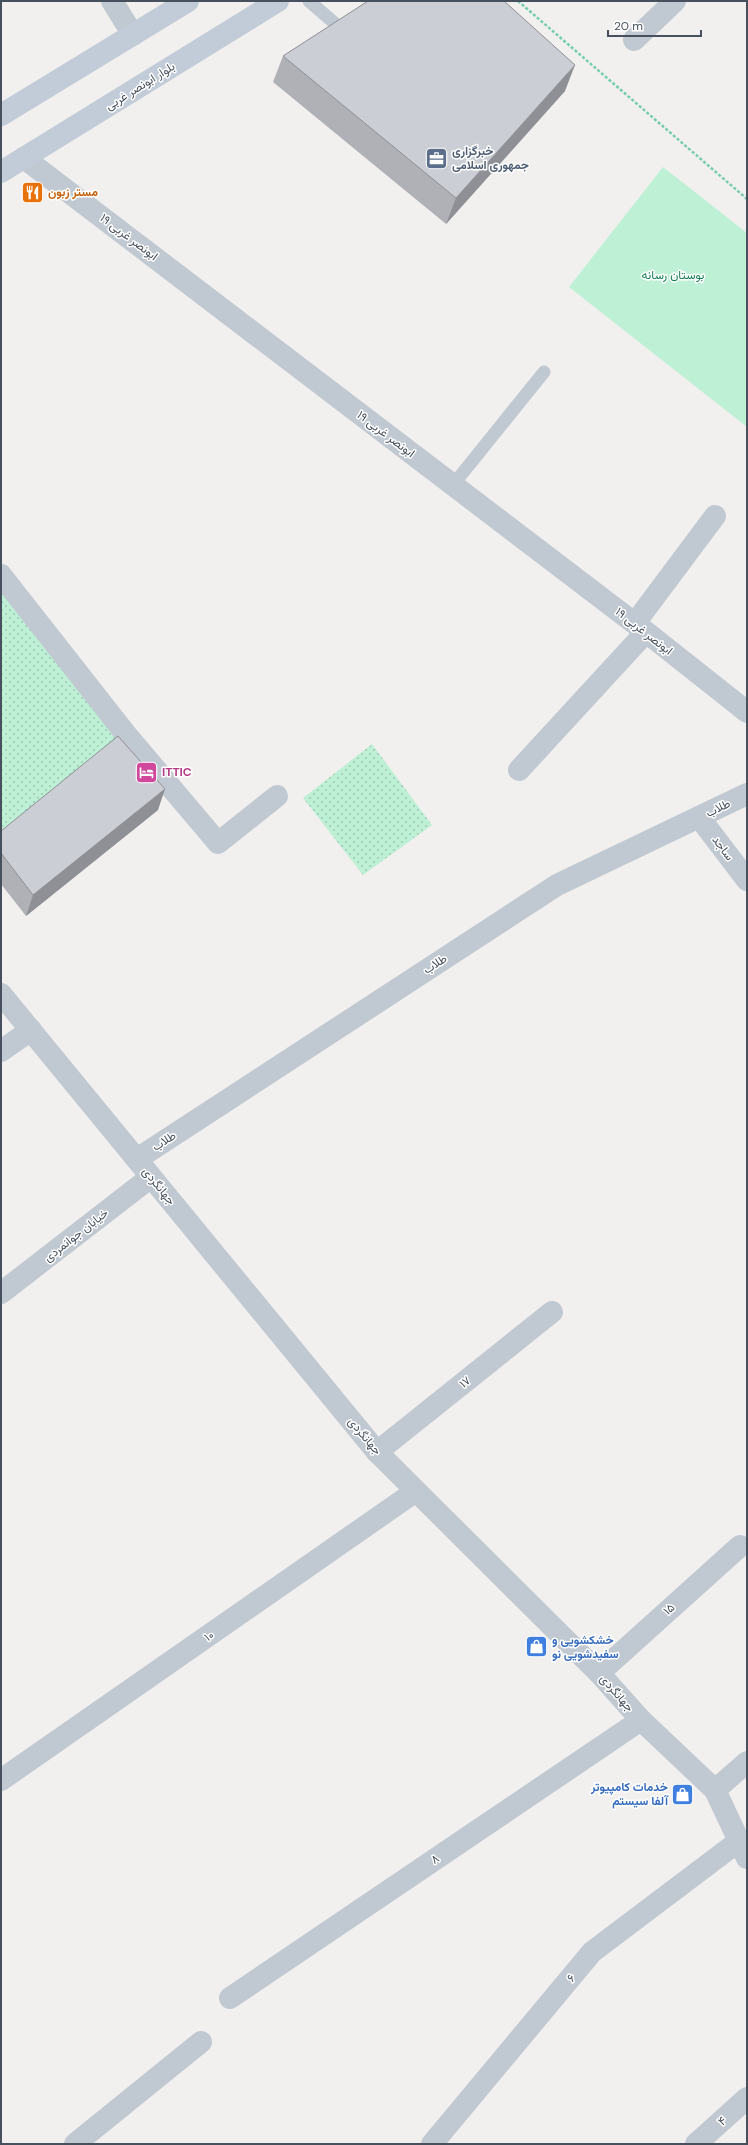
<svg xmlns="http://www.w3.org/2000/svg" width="748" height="2145" viewBox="0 0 748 2145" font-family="'DM Sans',Vazirmatn,sans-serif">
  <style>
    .park { fill: #bef0d5 }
    .garden { fill: url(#garden-dots) }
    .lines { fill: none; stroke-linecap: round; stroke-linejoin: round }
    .path { stroke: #75ceaa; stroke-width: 2.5; stroke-dasharray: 3 2; stroke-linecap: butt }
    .service { stroke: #c0c8d1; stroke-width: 13 }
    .minor { stroke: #c0c8d1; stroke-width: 22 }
    .tertiary { stroke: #c0c8d1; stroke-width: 22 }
    .secondary { stroke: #c2cbd8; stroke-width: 22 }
    .wall { fill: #afb1b7 }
    .shaded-wall { fill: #8e9095 }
    .building { fill: #cbced5; stroke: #8e9095 }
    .labels { text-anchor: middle; stroke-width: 3; stroke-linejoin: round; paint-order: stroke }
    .street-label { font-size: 12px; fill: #47515d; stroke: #fff }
    .service-label { font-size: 12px; font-weight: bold; fill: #4e5e75; stroke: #fff; text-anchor: start }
    .food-label { font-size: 12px; font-weight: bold; fill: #c56008; stroke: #fff; text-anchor: start }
    .park-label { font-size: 12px; fill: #168055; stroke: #fff }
    .hotel-label { font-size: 12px; font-weight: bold; fill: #b23c85; stroke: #fff; text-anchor: start }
    .shop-label { font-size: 12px; font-weight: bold; fill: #366cbe; stroke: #fff; text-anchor: start }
  </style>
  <defs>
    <pattern id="garden-dots" width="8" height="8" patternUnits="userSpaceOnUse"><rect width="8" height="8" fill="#bef0d5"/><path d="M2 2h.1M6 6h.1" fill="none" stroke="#9cc5b0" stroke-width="1.8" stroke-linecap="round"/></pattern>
  </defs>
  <rect width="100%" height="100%" fill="#f2f0ef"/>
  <path class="park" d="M 663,167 L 747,233 L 747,427 L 569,287 Z"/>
  <g class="garden">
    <path d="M 1,575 L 125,733 L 1,831 Z"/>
    <path d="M 372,744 L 432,825 L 363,875 L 303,798 Z"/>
  </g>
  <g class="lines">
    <path class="path" d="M 518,1 L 747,199"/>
    <g class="service">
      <path d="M 309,1 L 347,34"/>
      <path d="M 453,485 L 544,372"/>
    </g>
    <g class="minor">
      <path d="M 112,1 L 133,35"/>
      <path d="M 634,40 L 675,1"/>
      <path d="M 24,158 L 646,632 L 747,712"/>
      <path d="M 1,575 L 125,733 L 218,843 L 277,796"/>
      <path d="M 635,623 L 715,516"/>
      <path d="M 519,770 L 646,632"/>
      <path d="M 699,817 L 747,880"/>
      <path d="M 1,1051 L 31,1030"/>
      <path d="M 137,1159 L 557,885 L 747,794"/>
      <path d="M 1,1293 L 151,1177"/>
      <path d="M 377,1452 L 552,1312"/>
      <path d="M 599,1673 L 740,1546"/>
      <path d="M 1,1780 L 416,1491"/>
      <path d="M 715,1790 L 747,1762"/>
      <path d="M 230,1998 L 641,1720"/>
      <path d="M 75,2144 L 201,2042"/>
      <path d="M 432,2144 L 592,1952 L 739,1841"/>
      <path d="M 696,2144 L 747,2098"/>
    </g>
    <path class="tertiary" d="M 1,994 L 377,1452 L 599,1673 L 641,1720 L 715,1790 L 747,1858"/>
    <g class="secondary">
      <path d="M 1,115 L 188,1"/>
      <path d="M 1,172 L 278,1"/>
    </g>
  </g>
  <g class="wall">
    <path d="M 283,56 L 565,91 L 446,224 L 273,82 Z"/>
    <path d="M 158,810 L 26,916 L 1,884 L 1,831 Z"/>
  </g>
  <g class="shaded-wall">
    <path d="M 575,65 L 565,91 L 446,224 L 456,198 Z"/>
    <path d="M 165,789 L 158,810 L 26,916 L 33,895 Z"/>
  </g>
  <g class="building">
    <path d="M 368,1 L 504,1 L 575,65 L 456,198 L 283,56 Z"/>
    <path d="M 118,736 L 165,789 L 33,895 L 1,853 L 1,831 Z"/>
  </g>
  <defs>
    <symbol id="office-square" viewBox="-11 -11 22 22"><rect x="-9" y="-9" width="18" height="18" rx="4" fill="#5c6f8a" stroke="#fff"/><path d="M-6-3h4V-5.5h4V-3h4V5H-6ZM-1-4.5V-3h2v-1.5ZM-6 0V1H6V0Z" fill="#fff"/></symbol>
    <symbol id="restaurant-square" viewBox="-11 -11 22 22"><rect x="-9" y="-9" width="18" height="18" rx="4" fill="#e8710a" stroke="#fff"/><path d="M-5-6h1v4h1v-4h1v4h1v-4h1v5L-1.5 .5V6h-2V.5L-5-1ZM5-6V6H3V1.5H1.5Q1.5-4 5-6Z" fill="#fff"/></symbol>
    <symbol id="hotel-square" viewBox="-11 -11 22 22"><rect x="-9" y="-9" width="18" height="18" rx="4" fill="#d1479c" stroke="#fff"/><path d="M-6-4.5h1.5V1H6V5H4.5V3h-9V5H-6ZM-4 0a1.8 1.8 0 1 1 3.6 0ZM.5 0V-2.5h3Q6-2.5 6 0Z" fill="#fff"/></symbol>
    <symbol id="shop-square" viewBox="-11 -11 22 22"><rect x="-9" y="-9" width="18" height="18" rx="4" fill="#3f7fe0" stroke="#fff"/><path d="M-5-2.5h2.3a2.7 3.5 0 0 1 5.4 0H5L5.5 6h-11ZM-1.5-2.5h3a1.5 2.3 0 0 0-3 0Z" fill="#fff"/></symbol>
  </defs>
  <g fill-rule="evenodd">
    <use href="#office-square" x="424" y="146" width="25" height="25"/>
    <use href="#restaurant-square" x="20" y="180" width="25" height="25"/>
    <use href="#hotel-square" x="134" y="760" width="25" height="25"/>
    <use href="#shop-square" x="524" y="1634" width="25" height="25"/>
    <use href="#shop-square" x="670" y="1782" width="25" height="25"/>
  </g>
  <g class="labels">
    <g class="street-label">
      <text transform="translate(140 86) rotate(-32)" y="4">بلوار ابونصر غربی</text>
      <text transform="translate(129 237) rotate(37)" y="4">ابونصر غربی ۱۹</text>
      <text transform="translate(386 434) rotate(37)" y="4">ابونصر غربی ۱۹</text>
      <text transform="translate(644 631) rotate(38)" y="4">ابونصر غربی ۱۹</text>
      <text transform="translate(718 808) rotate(-26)" y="4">طلاب</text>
      <text transform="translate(723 848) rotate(53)" y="4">ساجد</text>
      <text transform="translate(435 964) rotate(-33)" y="4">طلاب</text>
      <text transform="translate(164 1141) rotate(-33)" y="4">طلاب</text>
      <text transform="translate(159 1186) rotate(51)" y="4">جهانگردی</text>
      <text transform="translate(76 1235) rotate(-38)" y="4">خیابان جوانمردی</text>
      <text transform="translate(465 1382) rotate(-39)" y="4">۱۷</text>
      <text transform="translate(365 1436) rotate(50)" y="4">جهانگردی</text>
      <text transform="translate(669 1609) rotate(-42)" y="4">۱۵</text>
      <text transform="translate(209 1636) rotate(-35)" y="4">۱۰</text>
      <text transform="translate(617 1693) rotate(49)" y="4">جهانگردی</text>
      <text transform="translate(435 1859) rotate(-34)" y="4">۸</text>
      <text transform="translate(571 1978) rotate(-50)" y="4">۶</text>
      <text transform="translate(722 2121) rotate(-42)" y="4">۴</text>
    </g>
    <g class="service-label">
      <text x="452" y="155">خبرگزاری<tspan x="452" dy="14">جمهوری اسلامی</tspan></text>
    </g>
    <g class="food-label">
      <text x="48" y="196">مستر زبون</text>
    </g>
    <g class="park-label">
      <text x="673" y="279">بوستان رسانه</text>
    </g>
    <g class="hotel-label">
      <text x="162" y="776">ITTIC</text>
    </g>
    <g class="shop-label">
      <text x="552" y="1644">خشکشویی و<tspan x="552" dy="14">سفیدشویی نو</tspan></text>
      <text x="668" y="1791" text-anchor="end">خدمات کامپیوتر<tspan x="668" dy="14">آلفا سیستم</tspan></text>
    </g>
  </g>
  <rect width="748" height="2145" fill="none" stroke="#47515d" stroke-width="4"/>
  <path d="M608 30v6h93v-6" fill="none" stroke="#47515d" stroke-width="2"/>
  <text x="614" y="30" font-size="12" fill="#47515d" stroke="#ffffff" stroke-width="3" paint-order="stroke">20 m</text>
</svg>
